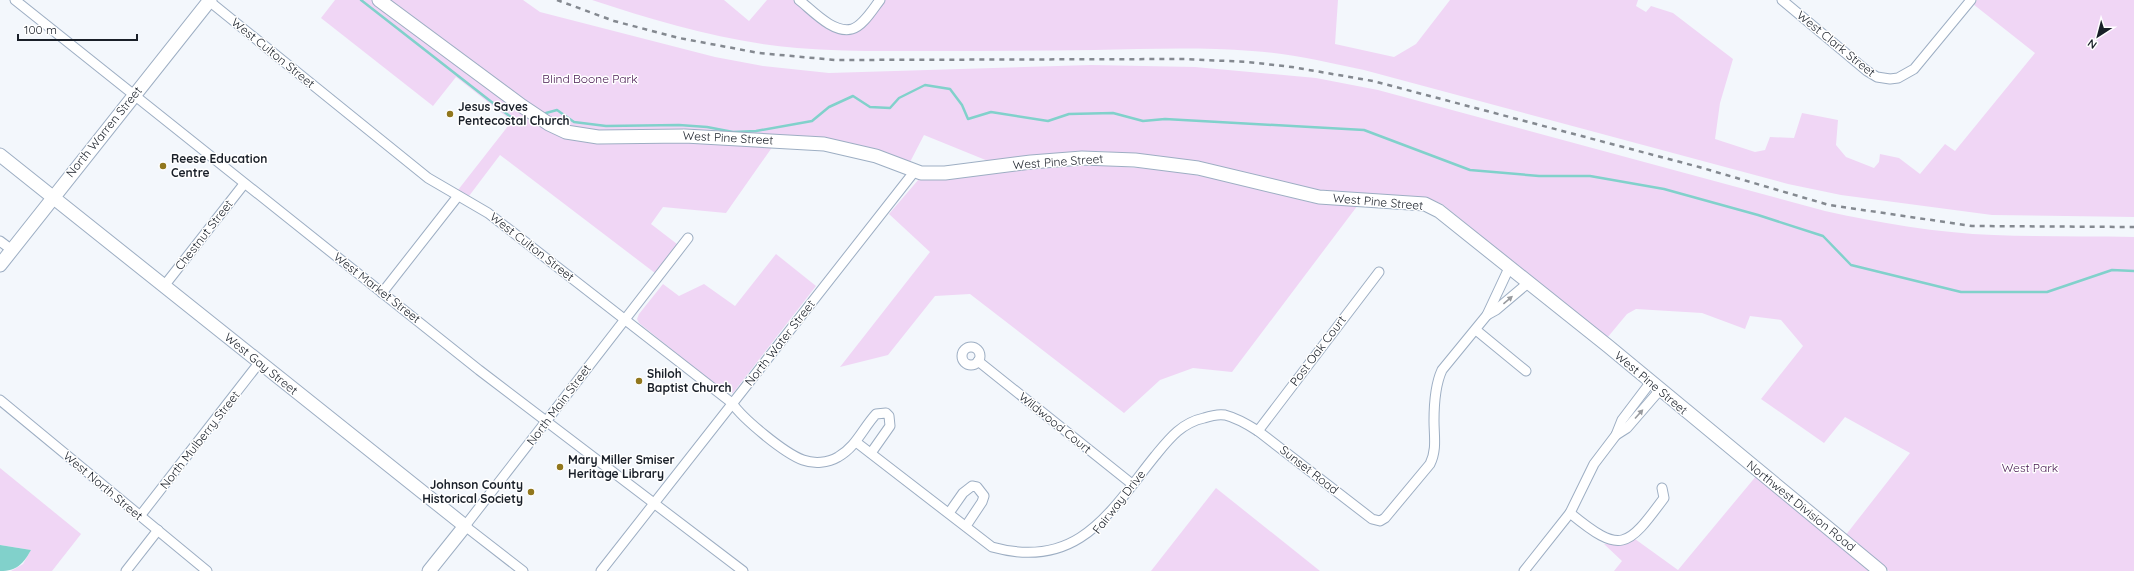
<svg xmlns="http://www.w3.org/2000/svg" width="2134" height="571" viewBox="0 0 2134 571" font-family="Quicksand,sans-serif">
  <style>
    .green { fill: #f0d6f5 }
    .water { fill: #81d1cb }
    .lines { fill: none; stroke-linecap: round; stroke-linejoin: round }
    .stream { stroke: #81d1cb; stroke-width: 2.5 }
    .street-casing { stroke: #9daec3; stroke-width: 11 }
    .secondary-casing { stroke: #9daec3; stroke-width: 15 }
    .street { stroke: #fff; stroke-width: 9 }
    .secondary { stroke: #fff; stroke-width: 13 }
    .rail { stroke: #848990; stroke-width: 2.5; stroke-dasharray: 5 5; stroke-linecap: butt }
    .oneway { fill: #989a9e }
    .poi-dot { fill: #91771d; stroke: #fff; stroke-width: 1.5 }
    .labels { text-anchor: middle; stroke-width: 3; stroke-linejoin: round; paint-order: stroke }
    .street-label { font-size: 12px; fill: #191f28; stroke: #fff }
    .park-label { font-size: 12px; fill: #45154e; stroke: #fff }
    .poi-label { font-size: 12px; font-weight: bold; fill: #191f28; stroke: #fff; text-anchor: start }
  </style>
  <rect width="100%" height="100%" fill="#f3f7fc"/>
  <g class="green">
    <path d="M 335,0 L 372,0 L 538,122 L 651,140 L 773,146 L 726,213 L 663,207 L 651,224 L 677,244 L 655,273 L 500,155 L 469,196 L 458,190 L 512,121 L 456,77 L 433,106 L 321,18 Z"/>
    <path d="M 389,0 L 523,0 L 540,12 L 715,57 L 763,66 L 829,73 L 1091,65 L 1195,67 L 1316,78 L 1378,90 L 1825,211 C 1880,223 1937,233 1994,235 C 2040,237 2087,236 2134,237 L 2134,571 L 1889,571 L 1845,536 L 1910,453 L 1845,417 L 1824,443 L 1761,399 L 1803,346 L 1781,320 L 1750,316 L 1745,329 L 1702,313 L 1636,309 L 1627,314 L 1607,338 L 1442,204 L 1430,199 L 1325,191 L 1172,158 L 1135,154 L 1097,151 L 988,161 L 924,135 L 910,162 L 877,149 L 817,137 L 585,131 L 558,123 L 508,89 Z"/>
    <path d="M 592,0 L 724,0 L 749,21 L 767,0 L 793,0 L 822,23 L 852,32 L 883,0 L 1338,0 L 1335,44 L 1394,57 L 1416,44 L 1450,0 L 1638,0 L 1636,6 L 1646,12 L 1651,6 L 1673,13 L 1733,59 L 1720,103 L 1715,139 L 1755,152 L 1765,150 L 1770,137 L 1794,138 L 1802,113 L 1838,120 L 1836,145 L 1846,157 L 1874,168 L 1879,162 L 1880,154 L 1899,158 L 1920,174 L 1945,144 L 1955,151 L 2035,53 L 1973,4 L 1977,0 L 2134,0 L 2134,217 L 1992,215 L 1841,195 L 1788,184 L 1364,70 C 1326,62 1289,53 1252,51 C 1199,47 1147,49 1095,50 C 1041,51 988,51 934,51 C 889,51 843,52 797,48 C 727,42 658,22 592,0 Z"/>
    <path d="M 1097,165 L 1168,170 L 1212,178 L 1313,203 L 1358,205 L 1232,372 L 1193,368 L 1160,380 L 1124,413 L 970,294 L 935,296 L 888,355 L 840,367 L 930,252 L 889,214 L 919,179 L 1018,170 Z"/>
    <path d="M 776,254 L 816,286 L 733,393 L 722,390 L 639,323 L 637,319 L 639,314 L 663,284 L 679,296 L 704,284 L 735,306 Z"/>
    <path d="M 0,468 L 81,534 L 52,571 L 11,571 L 23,564 L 31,550 L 0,545 Z"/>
    <path d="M 1757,475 L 1873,571 L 1614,571 L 1622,561 L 1604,544 L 1622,544 L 1635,539 L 1678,570 Z"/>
    <path d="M 1216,488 L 1320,571 L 1151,571 Z"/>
  </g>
  <path class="water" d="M 0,545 L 31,550 C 23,564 17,571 0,571 Z"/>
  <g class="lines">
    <g class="stream">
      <path d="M 361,0 L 516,121 L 526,118"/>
      <path d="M 546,113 L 557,110 L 574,122 L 606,126 L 679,125 L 707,127 L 733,132 L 756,131 L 812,121 L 829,107 L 853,96 L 870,107 L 890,108 L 899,98 L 925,85 L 950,89 L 962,105 L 968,119 L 991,112 L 1048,121 L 1069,114 L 1113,113 L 1143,121 L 1165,119 L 1364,130 L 1470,170 L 1539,176 L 1590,176 L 1664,189 L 1758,215 L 1823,236 L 1851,265 L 1961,292 L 2047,292 L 2112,270 L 2134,271"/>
    </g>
    <defs>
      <g id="street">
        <path d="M 15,0 L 479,370 L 743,571"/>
        <path d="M 799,0 C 812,10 833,34 852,29 C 863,26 873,9 880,0"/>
        <path d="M 1782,0 L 1867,71 L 1877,77 L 1890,79 L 1898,78 L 1914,69 L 1971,0"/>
        <path d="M 209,1 L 428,178 L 488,213 L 732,403 C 743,419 784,453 803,460 C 814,464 828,463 838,457 C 856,447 863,428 876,414 L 886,413 L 889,416 L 890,426 L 871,453"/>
        <path d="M 0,241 L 12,250"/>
        <path d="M 164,286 L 244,184"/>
        <path d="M 382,293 L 458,196"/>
        <path d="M 1487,315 L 1496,310 L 1528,283"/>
        <path d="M 1476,330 L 1526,371"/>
        <circle cx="971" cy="356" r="9"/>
        <path d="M 978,361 L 1132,484"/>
        <path d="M 0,400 L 207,571"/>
        <path d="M 1258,431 L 1379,272"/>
        <path d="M 1616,435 L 1627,428 L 1659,391"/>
        <path d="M 856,442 L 992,547 C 1078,571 1110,512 1155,456 C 1169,439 1181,423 1204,418 C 1210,416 1219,414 1225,415 C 1237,418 1247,424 1258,431 L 1372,519 L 1380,521 L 1385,518 L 1430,464 C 1437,450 1434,436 1434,421 C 1434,405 1435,385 1442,370 L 1487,315 L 1509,268"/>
        <path d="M 949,513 L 963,493 L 972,486 L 977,487 L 984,496 L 982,502 L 966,526"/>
        <path d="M 1570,513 C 1621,555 1627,548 1664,498 L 1662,488"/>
        <path d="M 140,516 L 259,363"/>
        <path d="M 126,571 L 158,530"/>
        <path d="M 523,571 L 465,526 L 688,238"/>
        <path d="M 601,571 L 914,172"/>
        <path d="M 1524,571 L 1570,513 L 1594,464 L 1616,435 L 1622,420 L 1650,383"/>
      </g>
      <g id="secondary">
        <path d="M 379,0 L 522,106 L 549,124 L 566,132 L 598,137 L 685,136 L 824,144 L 876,156 L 921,173 L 945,173 L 1031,162 L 1082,158 L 1135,160 L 1198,168 L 1319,197 L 1425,204 L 1439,211 L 1608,346 L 1880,571"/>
        <path d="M 0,155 L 465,526 L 429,571"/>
        <path d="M 0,265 L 210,0"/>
      </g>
    </defs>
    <use href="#street" class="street-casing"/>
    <use href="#secondary" class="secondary-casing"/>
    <use href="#street" class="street"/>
    <use href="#secondary" class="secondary"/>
    <path class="rail" d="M 557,0 L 614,21 L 679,38 L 759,53 L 835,60 L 1185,59 L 1248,62 L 1292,67 L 1373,81 L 1699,167 L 1829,205 L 1972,226 L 2134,227"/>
  </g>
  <defs><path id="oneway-solid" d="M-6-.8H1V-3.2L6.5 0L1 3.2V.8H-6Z"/></defs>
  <g class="oneway">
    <use href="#oneway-solid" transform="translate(1508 300) rotate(-40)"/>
    <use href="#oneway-solid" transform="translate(1639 414) rotate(-48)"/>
  </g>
  <g class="poi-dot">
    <circle cx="450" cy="114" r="4"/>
    <circle cx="163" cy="166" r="4"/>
    <circle cx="639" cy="381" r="4"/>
    <circle cx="560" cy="467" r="4"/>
    <circle cx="531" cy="492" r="4"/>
  </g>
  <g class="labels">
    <g class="street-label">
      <text transform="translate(1836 44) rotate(39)" y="4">West Clark Street</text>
      <text transform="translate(273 53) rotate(39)" y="4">West Culton Street</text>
      <text transform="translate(104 132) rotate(-51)" y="4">North Warren Street</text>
      <text transform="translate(728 138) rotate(3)" y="4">West Pine Street</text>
      <text transform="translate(1058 162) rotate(-4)" y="4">West Pine Street</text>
      <text transform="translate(1378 202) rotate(5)" y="4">West Pine Street</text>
      <text transform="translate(204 235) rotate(-52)" y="4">Chestnut Street</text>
      <text transform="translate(532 247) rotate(38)" y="4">West Culton Street</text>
      <text transform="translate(377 288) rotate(38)" y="4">West Market Street</text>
      <text transform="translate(780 343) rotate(-52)" y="4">North Water Street</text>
      <text transform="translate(1318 351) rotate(-53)" y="4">Post Oak Court</text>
      <text transform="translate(261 364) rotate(39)" y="4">West Gay Street</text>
      <text transform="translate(1651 383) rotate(40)" y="4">West Pine Street</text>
      <text transform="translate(559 405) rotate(-53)" y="4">North Main Street</text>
      <text transform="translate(1055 423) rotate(39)" y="4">Wildwood Court</text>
      <text transform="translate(200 440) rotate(-52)" y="4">North Mulberry Street</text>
      <text transform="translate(1309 470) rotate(38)" y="4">Sunset Road</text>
      <text transform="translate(103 486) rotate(40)" y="4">West North Street</text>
      <text transform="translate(1119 502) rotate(-52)" y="4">Fairway Drive</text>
      <text transform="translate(1801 506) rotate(39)" y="4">Northwest Division Road</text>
    </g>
    <g class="park-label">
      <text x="590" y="83">Blind Boone Park</text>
      <text x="2030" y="472">West Park</text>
    </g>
    <g class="poi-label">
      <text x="458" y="111">Jesus Saves<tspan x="458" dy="14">Pentecostal Church</tspan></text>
      <text x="171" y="163">Reese Education<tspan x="171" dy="14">Centre</tspan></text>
      <text x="647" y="378">Shiloh<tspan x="647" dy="14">Baptist Church</tspan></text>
      <text x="568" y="464">Mary Miller Smiser<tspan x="568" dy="14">Heritage Library</tspan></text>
      <text x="523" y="489" text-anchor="end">Johnson County<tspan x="523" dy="14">Historical Society</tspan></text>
    </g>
  </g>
  <g transform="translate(2098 36) rotate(216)" stroke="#ffffff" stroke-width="3" paint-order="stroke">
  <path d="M0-3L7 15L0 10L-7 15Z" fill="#191f28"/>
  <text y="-6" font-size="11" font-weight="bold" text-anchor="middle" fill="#191f28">N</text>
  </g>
  <path d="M18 34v6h119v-6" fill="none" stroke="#191f28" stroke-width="2"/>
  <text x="24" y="34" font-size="12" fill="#191f28" stroke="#ffffff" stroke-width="3" paint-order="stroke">100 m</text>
</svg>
